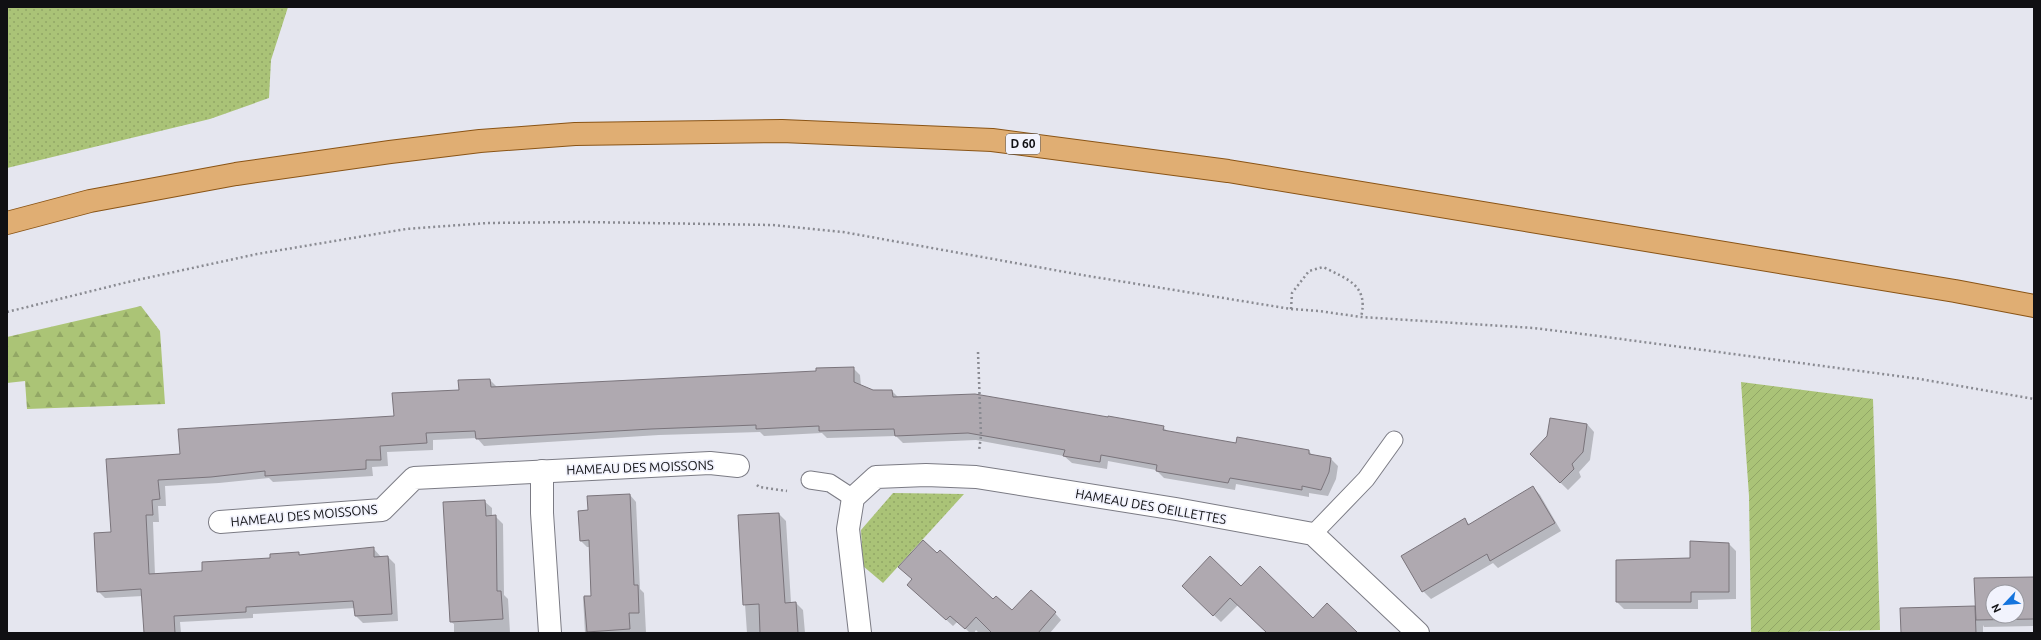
<svg xmlns="http://www.w3.org/2000/svg" width="2041" height="640" viewBox="0 0 2041 640" font-family="Ubuntu,sans-serif">
  <style>
    .grass { fill: url(#grass-dots) }
    .forest { fill: url(#forest-firs) }
    .garden { fill: url(#garden-furrows) }
    .shadow { fill: #0003; fill-rule: evenodd }
    .building { fill: #afa9b0; stroke: #7a747b; fill-rule: evenodd }
    .lines { fill: none; stroke-linecap: round; stroke-linejoin: round }
    .service-casing { stroke: #7b7b84; stroke-width: 19 }
    .minor-casing { stroke: #7b7b84; stroke-width: 24 }
    .primary-casing { stroke: #8a5415; stroke-width: 24 }
    .path { stroke: #8a8b92; stroke-width: 2.5; stroke-dasharray: 2 3; stroke-linecap: butt }
    .service { stroke: #fff; stroke-width: 17 }
    .minor { stroke: #fff; stroke-width: 22 }
    .primary { stroke: #e0ae73; stroke-width: 22 }
    .labels { text-anchor: middle; stroke-width: 3.5; stroke-linejoin: round; paint-order: stroke }
    .shield { fill: #f2f3fd; stroke: #545459; stroke-width: 1 }
    .shield-label { font-size: 12px; font-weight: bold; fill: #101013 }
    .street-label { font-size: 13px; fill: #101013; stroke: #f2f3fd }
  </style>
  <defs>
    <pattern id="grass-dots" width="8" height="8" patternUnits="userSpaceOnUse"><rect width="8" height="8" fill="#aac377"/><path d="M2 2h.1M6 6h.1" fill="none" stroke="#91a666" stroke-width="1.8" stroke-linecap="round"/></pattern>
    <pattern id="forest-firs" width="22" height="20" patternUnits="userSpaceOnUse"><rect width="22" height="20" fill="#abc476"/><path d="M5 1l3.5 6h-7zM16 11l3.5 6h-7z" fill="#92a765"/></pattern>
    <pattern id="garden-furrows" width="10" height="10" patternUnits="userSpaceOnUse"><rect width="10" height="10" fill="#aac377"/><path d="M-1 1l2-2M0 10L10 0M9 11l2-2" fill="none" stroke="#91a666"/></pattern>
  </defs>
  <rect width="100%" height="100%" fill="#e5e6ef"/>
  <g class="grass">
    <path d="M 7,7 L 288,7 L 271,60 L 269,98 L 210,119 L 7,168 Z"/>
    <path d="M 893,493 L 964,494 L 883,583 L 863,566 L 861,530 Z"/>
  </g>
  <path class="forest" d="M 141,306 L 160,331 L 165,404 L 27,409 L 25,381 L 7,383 L 7,337 Z"/>
  <path class="garden" d="M 1741,382 L 1873,399 L 1880,630 L 1751,633 L 1749,496 Z"/>
  <g class="shadow">
    <path d="M 853,368 L 860,375 L 861,386 L 873,391 L 892,391 L 899,398 L 1163,427 L 1168,432 L 1237,444 L 1309,451 L 1313,456 L 1331,459 L 1338,466 L 1336,479 L 1328,496 L 1309,493 L 1309,497 L 1236,484 L 1235,490 L 1164,478 L 1156,470 L 1108,461 L 1107,469 L 1072,463 L 1064,456 L 976,440 L 903,443 L 896,436 L 827,438 L 822,433 L 764,436 L 760,432 L 659,435 L 484,446 L 477,438 L 433,440 L 433,450 L 387,452 L 388,466 L 372,467 L 373,476 L 273,482 L 269,478 L 219,483 L 165,486 L 166,506 L 158,506 L 159,522 L 153,522 L 155,575 L 203,572 L 298,553 L 300,555 L 373,548 L 381,557 L 388,557 L 395,564 L 398,621 L 363,623 L 356,616 L 355,608 L 253,614 L 253,618 L 180,622 L 181,633 L 145,633 L 143,596 L 105,598 L 98,591 L 112,533 L 107,460 L 181,455 L 395,417 L 490,380 L 497,387 L 818,372 Z"/>
    <path d="M 1551,419 L 1587,424 L 1594,432 L 1590,460 L 1579,472 L 1581,477 L 1568,490 L 1531,454 L 1548,436 Z"/>
    <path d="M 1533,487 L 1540,495 L 1561,531 L 1498,568 L 1493,563 L 1431,599 L 1423,591 L 1402,556 L 1465,520 L 1470,525 Z"/>
    <path d="M 630,495 L 636,502 L 640,589 L 644,593 L 646,633 L 585,633 L 583,597 L 592,597 L 590,547 L 587,547 L 580,540 L 589,511 Z"/>
    <path d="M 484,501 L 492,508 L 492,516 L 495,516 L 503,524 L 504,595 L 508,599 L 510,633 L 454,633 L 454,624 L 451,622 Z"/>
    <path d="M 779,514 L 786,521 L 791,603 L 796,603 L 803,610 L 805,633 L 747,633 L 739,516 Z"/>
    <path d="M 1729,544 L 1736,551 L 1736,599 L 1698,600 L 1698,609 L 1624,609 L 1617,602 L 1691,559 Z"/>
    <path d="M 2034,578 L 2034,626 L 1984,627 L 1983,625 L 1983,633 L 1902,633 L 1975,607 L 1977,609 L 1975,579 ZM 1993,592 L 2017,592 L 2017,616 L 1993,616 Z"/>
    <path d="M 1241,587 L 1313,619 L 1357,633 L 1269,633 L 1238,605 L 1221,622 L 1191,593 Z"/>
    <path d="M 915,591 L 993,600 L 1012,612 L 1055,613 L 1061,620 L 1050,633 L 979,633 L 976,630 L 974,633 L 970,633 L 958,621 L 953,626 Z"/>
  </g>
  <g class="building">
    <path d="M 854,367 L 854,382 L 873,390 L 892,390 L 893,397 L 975,394 L 1108,417 L 1108,416 L 1164,426 L 1163,430 L 1236,443 L 1237,437 L 1309,450 L 1309,454 L 1331,458 L 1329,472 L 1321,490 L 1302,486 L 1302,490 L 1230,478 L 1228,483 L 1156,471 L 1157,465 L 1101,455 L 1100,462 L 1063,456 L 1065,450 L 968,433 L 895,436 L 894,429 L 819,431 L 819,426 L 756,429 L 756,425 L 651,429 L 476,439 L 475,431 L 426,433 L 427,443 L 380,446 L 381,460 L 366,460 L 366,469 L 265,476 L 265,471 L 211,477 L 158,480 L 160,499 L 152,500 L 153,515 L 146,515 L 149,574 L 202,571 L 202,562 L 270,558 L 270,554 L 299,552 L 299,555 L 374,547 L 374,557 L 388,556 L 392,614 L 355,616 L 353,601 L 246,607 L 246,612 L 174,616 L 175,633 L 144,633 L 141,589 L 97,592 L 94,533 L 111,532 L 106,459 L 180,454 L 178,429 L 394,416 L 392,393 L 459,390 L 458,380 L 490,379 L 491,387 L 816,371 L 816,368 Z"/>
    <path d="M 1550,418 L 1587,424 L 1583,452 L 1572,464 L 1574,469 L 1560,483 L 1530,454 L 1547,436 Z"/>
    <path d="M 1533,486 L 1555,523 L 1490,561 L 1487,554 L 1422,592 L 1401,556 L 1465,518 L 1468,525 Z"/>
    <path d="M 630,494 L 634,585 L 638,585 L 639,613 L 629,613 L 630,629 L 587,632 L 584,596 L 591,596 L 589,540 L 580,541 L 578,511 L 588,510 L 587,496 Z"/>
    <path d="M 485,500 L 486,516 L 496,515 L 497,591 L 501,591 L 503,619 L 450,622 L 443,502 Z"/>
    <path d="M 779,513 L 785,603 L 796,602 L 798,633 L 760,633 L 759,604 L 743,605 L 738,515 Z"/>
    <path d="M 923,540 L 937,553 L 940,550 L 993,599 L 996,596 L 1012,610 L 1031,590 L 1056,612 L 1038,633 L 992,633 L 976,617 L 965,629 L 950,616 L 946,620 L 907,585 L 912,579 L 898,567 Z"/>
    <path d="M 1690,541 L 1729,543 L 1729,592 L 1691,592 L 1691,602 L 1616,602 L 1616,560 L 1690,558 Z"/>
    <path d="M 1210,556 L 1241,586 L 1260,566 L 1313,618 L 1327,603 L 1358,633 L 1267,633 L 1230,598 L 1213,616 L 1182,586 Z"/>
    <path d="M 2034,577 L 2034,619 L 1976,620 L 1974,578 ZM 1993,592 L 2017,592 L 2017,616 L 1993,616 Z"/>
    <path d="M 1975,606 L 1976,633 L 1901,633 L 1900,608 Z"/>
  </g>
  <g class="lines">
    <defs>
      <g id="service">
        <path d="M 810,480 L 830,483 L 853,498"/>
        <path d="M 1313,534 L 1366,479 L 1394,440"/>
      </g>
      <g id="minor">
        <path d="M 542,471 L 542,513 L 550,633"/>
        <path d="M 220,522 L 382,510 L 414,478 L 710,463 L 738,466"/>
        <path d="M 860,633 L 848,529 L 853,498 L 876,477 L 926,475 L 976,477 L 1176,509 L 1313,534 L 1418,633"/>
      </g>
      <path id="primary" d="M 7,223 L 90,201 L 236,174 L 390,152 L 480,141 L 575,134 L 782,131 L 992,140 L 1228,171 L 1955,291 L 2034,306"/>
    </defs>
    <use href="#service" class="service-casing"/>
    <use href="#minor" class="minor-casing"/>
    <use href="#primary" class="primary-casing"/>
    <g class="path">
      <path d="M 1291,309 L 1292,293 L 1309,271 L 1323,267 C 1347,279 1369,285 1361,317"/>
      <path d="M 7,312 L 128,282 L 257,254 L 406,229 L 487,223 L 584,222 L 772,225 L 843,232 L 1082,275 L 1291,309 L 1319,311 L 1361,317 L 1534,328 L 1606,337 L 1920,379 L 2034,399"/>
      <path d="M 978,352 L 981,436 L 979,451"/>
      <path d="M 757,485 L 759,487 L 787,491"/>
    </g>
    <use href="#service" class="service"/>
    <use href="#minor" class="minor"/>
    <use href="#primary" class="primary"/>
  </g>
  <g class="labels">
    <rect class="shield" x="1006" y="134" width="34" height="20" rx="3"/>
    <g class="shield-label">
      <text x="1023" y="148">D 60</text>
    </g>
    <g class="street-label">
      <text transform="translate(640 467) rotate(-2)" y="5">HAMEAU DES MOISSONS</text>
      <text transform="translate(1151 506) rotate(10)" y="5">HAMEAU DES OEILLETTES</text>
      <text transform="translate(304 515) rotate(-5)" y="5">HAMEAU DES MOISSONS</text>
    </g>
  </g>
  <rect width="2041" height="640" fill="none" stroke="#101013" stroke-width="16"/>
  <g transform="translate(2005 604) rotate(244)"><circle r="19" fill="#f2f3fd" stroke="#98989f"/>
  <path d="M0-3L7 15L0 10L-7 15Z" fill="#1574dd"/>
  <text y="-6" font-size="11" font-weight="bold" text-anchor="middle" fill="#101013">N</text>
  </g>
</svg>
